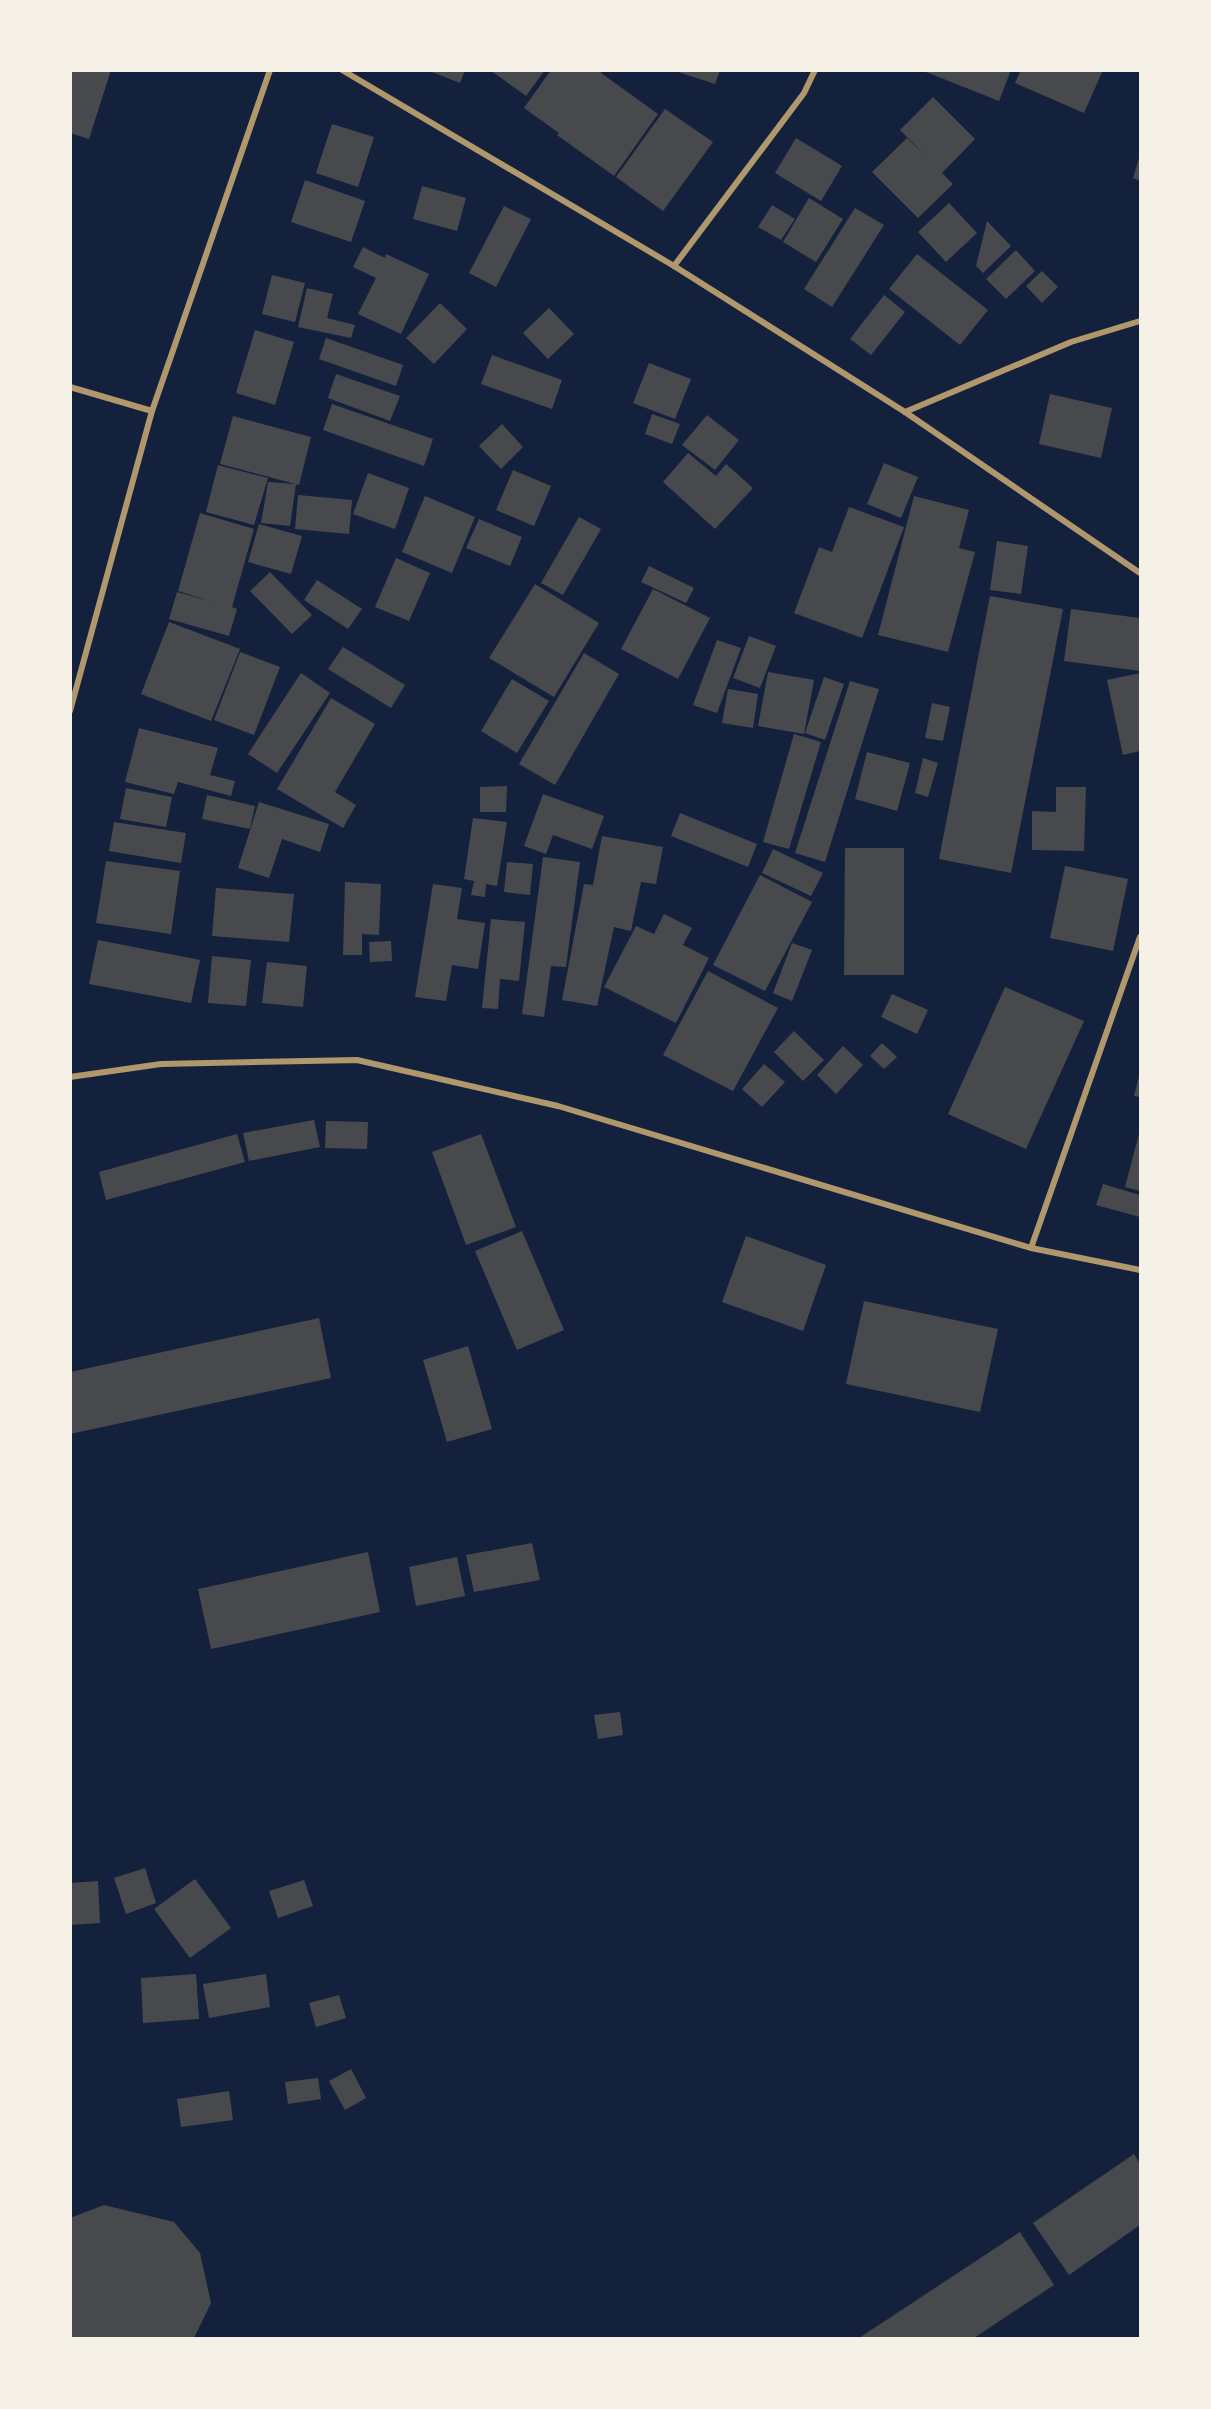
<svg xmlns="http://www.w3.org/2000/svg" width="1211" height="2409" viewBox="0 0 1211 2409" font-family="Spectral,serif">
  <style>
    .building { fill: #48494c }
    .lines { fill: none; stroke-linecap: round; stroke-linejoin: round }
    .minor { stroke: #b1986c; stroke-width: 6 }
  </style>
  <rect width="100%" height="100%" fill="#14213d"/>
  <g class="building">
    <path d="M 70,70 L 111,70 L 89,139 L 70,133 Z"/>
    <path d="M 427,70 L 465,70 L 460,83 Z"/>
    <path d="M 490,70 L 545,70 L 526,96 Z"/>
    <path d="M 551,70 L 603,70 L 601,73 L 658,114 L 614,176 L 557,135 L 559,133 L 524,108 Z"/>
    <path d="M 672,70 L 720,70 L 715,84 Z"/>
    <path d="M 921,70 L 1011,70 L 999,101 Z"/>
    <path d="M 1021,70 L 1103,70 L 1084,113 L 1015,83 Z"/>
    <path d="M 933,97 L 975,139 L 942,173 L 953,184 L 918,218 L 872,172 L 907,138 L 926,156 L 900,130 Z"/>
    <path d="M 665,109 L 713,142 L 663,211 L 616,177 Z"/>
    <path d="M 332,124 L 374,137 L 358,187 L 316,173 Z"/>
    <path d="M 796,138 L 842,166 L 821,201 L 775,173 Z"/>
    <path d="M 1140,155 L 1140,181 L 1133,178 Z"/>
    <path d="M 305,180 L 365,201 L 351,242 L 291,222 Z"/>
    <path d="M 422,186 L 466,198 L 457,231 L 413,219 Z"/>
    <path d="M 809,198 L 843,219 L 816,262 L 783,242 Z"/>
    <path d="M 949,203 L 977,233 L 946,262 L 918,232 Z"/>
    <path d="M 772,205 L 795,219 L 781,240 L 758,227 Z"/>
    <path d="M 504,206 L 531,219 L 496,287 L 469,273 Z"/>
    <path d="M 855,208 L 884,225 L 832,307 L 804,289 Z"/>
    <path d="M 987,221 L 1011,246 L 983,273 L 976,266 Z"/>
    <path d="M 363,247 L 385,258 L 386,254 L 429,274 L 401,334 L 358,314 L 376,278 L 353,267 Z"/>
    <path d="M 1016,250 L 1035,271 L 1006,299 L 986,279 Z"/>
    <path d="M 917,254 L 988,310 L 960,345 L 889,289 Z"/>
    <path d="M 1042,271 L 1058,287 L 1042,303 L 1026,286 Z"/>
    <path d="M 272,275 L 305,283 L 295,322 L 262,314 Z"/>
    <path d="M 307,288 L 333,294 L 327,318 L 355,325 L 351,338 L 298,327 Z"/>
    <path d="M 884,295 L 905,312 L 871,355 L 850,339 Z"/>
    <path d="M 440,303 L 467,329 L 434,364 L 406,338 Z"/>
    <path d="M 549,308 L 574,334 L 548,359 L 523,333 Z"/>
    <path d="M 255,330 L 294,342 L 275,405 L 236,393 Z"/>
    <path d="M 326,338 L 403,365 L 396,386 L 319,359 Z"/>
    <path d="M 492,355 L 562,380 L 552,409 L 481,384 Z"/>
    <path d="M 649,363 L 691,379 L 675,419 L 633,403 Z"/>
    <path d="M 336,374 L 400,396 L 390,421 L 328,398 Z"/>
    <path d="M 1050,394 L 1112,408 L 1101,458 L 1039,444 Z"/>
    <path d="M 332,404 L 433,439 L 424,466 L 323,430 Z"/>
    <path d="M 652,414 L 680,424 L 672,444 L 645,434 Z"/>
    <path d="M 707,415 L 739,440 L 715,470 L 682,445 Z"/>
    <path d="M 233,416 L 311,437 L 299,485 L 220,464 Z"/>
    <path d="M 502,424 L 523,447 L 501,469 L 479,446 Z"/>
    <path d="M 688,453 L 716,476 L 726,464 L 753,488 L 715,529 L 663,482 Z"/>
    <path d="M 884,463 L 918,477 L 901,518 L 867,504 Z"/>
    <path d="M 218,465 L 268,478 L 254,525 L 206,512 Z"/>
    <path d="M 513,470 L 551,486 L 534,526 L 496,510 Z"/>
    <path d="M 368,473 L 409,488 L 395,529 L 353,514 Z"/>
    <path d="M 268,482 L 296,484 L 290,526 L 261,523 Z"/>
    <path d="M 298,495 L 352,500 L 349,534 L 295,529 Z"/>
    <path d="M 425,496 L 475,517 L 452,573 L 402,552 Z"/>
    <path d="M 914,496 L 969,510 L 959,548 L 975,552 L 948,652 L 878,635 Z"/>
    <path d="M 849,507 L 904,527 L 862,638 L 794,613 L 819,547 L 832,552 Z"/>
    <path d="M 200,513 L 254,529 L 232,607 L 237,609 L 229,636 L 169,619 L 177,592 L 213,602 L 178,591 Z"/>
    <path d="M 579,517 L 601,529 L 563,595 L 541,583 Z"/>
    <path d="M 479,519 L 522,537 L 510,566 L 466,548 Z"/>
    <path d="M 259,524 L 302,536 L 291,574 L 248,562 Z"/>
    <path d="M 997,541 L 1028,546 L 1021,594 L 990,590 Z"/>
    <path d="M 396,558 L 430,573 L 409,621 L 375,607 Z"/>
    <path d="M 649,566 L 694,588 L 686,603 L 641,582 Z"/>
    <path d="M 270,572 L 312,615 L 292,634 L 250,591 Z"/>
    <path d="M 317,580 L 362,609 L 348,629 L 304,600 Z"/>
    <path d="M 535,584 L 599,623 L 554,697 L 489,658 Z"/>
    <path d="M 653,589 L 710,618 L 678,679 L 621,649 Z"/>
    <path d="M 990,596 L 1063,609 L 1011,873 L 939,859 Z"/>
    <path d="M 1071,609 L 1140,618 L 1140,671 L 1064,661 Z"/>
    <path d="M 169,622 L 240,649 L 211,721 L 141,694 Z"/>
    <path d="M 749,636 L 776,646 L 760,688 L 733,678 Z"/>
    <path d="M 717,640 L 741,648 L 717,713 L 693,705 Z"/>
    <path d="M 343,647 L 405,685 L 391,708 L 328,669 Z"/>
    <path d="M 240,652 L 280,667 L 254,735 L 214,720 Z"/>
    <path d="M 584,653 L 619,674 L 555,785 L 519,764 Z"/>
    <path d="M 768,672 L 814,680 L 804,734 L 758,726 Z"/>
    <path d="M 301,673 L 330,693 L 277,773 L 248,754 Z"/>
    <path d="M 1140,673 L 1140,751 L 1123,755 L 1107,680 Z"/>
    <path d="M 824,677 L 844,684 L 825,740 L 805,733 Z"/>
    <path d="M 512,679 L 549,701 L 517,753 L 481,731 Z"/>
    <path d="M 850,681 L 879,689 L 825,862 L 795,853 Z"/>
    <path d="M 728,689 L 758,694 L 753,728 L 722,723 Z"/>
    <path d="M 331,698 L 375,724 L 335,792 L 356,805 L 343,828 L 277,789 Z"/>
    <path d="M 932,703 L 950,707 L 943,741 L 925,738 Z"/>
    <path d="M 139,728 L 218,748 L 210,775 L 235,781 L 231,796 L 178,782 L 174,794 L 125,782 Z"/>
    <path d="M 794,734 L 821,742 L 789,849 L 763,842 Z"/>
    <path d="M 867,752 L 910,763 L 897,811 L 855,799 Z"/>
    <path d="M 923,758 L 938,763 L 928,797 L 915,793 Z"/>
    <path d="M 507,786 L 506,812 L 480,812 L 480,787 Z"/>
    <path d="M 1056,787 L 1086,787 L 1084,851 L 1032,850 L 1032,811 L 1056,812 Z"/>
    <path d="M 126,788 L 172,797 L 166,827 L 120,819 Z"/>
    <path d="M 543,794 L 604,816 L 592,849 L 553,835 L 546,854 L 524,846 Z"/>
    <path d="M 207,795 L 255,806 L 250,829 L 202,819 Z"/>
    <path d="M 259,802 L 329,824 L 320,852 L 282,839 L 269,878 L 238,868 Z"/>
    <path d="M 680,813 L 757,844 L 748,867 L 671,836 Z"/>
    <path d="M 473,818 L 507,822 L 497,886 L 486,884 L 485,897 L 471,895 L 474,881 L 464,879 Z"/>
    <path d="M 114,822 L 186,833 L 181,863 L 109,851 Z"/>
    <path d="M 602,836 L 663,847 L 656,884 L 641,882 L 631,931 L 614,927 L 597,1006 L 562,1000 L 584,884 L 593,885 Z"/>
    <path d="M 845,848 L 904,848 L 904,975 L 844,975 Z"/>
    <path d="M 773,849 L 823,873 L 811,896 L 762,873 Z"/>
    <path d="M 543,857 L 580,862 L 566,967 L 551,966 L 544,1017 L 522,1014 Z"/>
    <path d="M 106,861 L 180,871 L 171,934 L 96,923 Z"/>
    <path d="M 507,862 L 533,864 L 530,895 L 504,892 Z"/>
    <path d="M 1065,866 L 1128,879 L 1113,951 L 1050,938 Z"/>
    <path d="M 760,875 L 812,902 L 765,991 L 713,965 Z"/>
    <path d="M 345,882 L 381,884 L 379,935 L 362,934 L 362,955 L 343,955 Z"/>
    <path d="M 433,884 L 462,888 L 457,919 L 485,923 L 478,969 L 452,965 L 446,1001 L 415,997 Z"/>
    <path d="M 216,888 L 294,894 L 289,942 L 212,936 Z"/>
    <path d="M 664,914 L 692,928 L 683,945 L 709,958 L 676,1023 L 604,987 L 636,926 L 654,934 Z"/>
    <path d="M 491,919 L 525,922 L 519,981 L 500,979 L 498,1009 L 482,1008 Z"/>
    <path d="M 98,940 L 200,960 L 191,1003 L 89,984 Z"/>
    <path d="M 391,941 L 392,961 L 370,962 L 369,942 Z"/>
    <path d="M 792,943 L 812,950 L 792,1001 L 773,993 Z"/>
    <path d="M 212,956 L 251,960 L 246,1006 L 208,1003 Z"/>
    <path d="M 267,962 L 307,966 L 303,1007 L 262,1003 Z"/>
    <path d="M 708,971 L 778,1008 L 733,1091 L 663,1055 Z"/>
    <path d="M 1005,987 L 1084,1021 L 1026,1149 L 948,1114 Z"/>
    <path d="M 892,994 L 928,1010 L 917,1034 L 881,1017 Z"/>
    <path d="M 794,1031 L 824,1060 L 803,1081 L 774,1052 Z"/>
    <path d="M 882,1043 L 897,1057 L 884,1069 L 870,1056 Z"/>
    <path d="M 843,1046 L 863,1065 L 836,1094 L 817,1075 Z"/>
    <path d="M 764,1064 L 785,1082 L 762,1107 L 742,1089 Z"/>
    <path d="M 1140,1072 L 1140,1097 L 1134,1096 Z"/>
    <path d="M 314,1120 L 320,1147 L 249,1161 L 243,1133 Z"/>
    <path d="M 326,1121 L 368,1122 L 367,1149 L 325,1148 Z"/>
    <path d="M 1140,1130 L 1140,1191 L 1125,1187 Z"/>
    <path d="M 237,1134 L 245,1162 L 106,1200 L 99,1172 Z"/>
    <path d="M 481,1134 L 516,1227 L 466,1245 L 432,1152 Z"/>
    <path d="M 1103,1184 L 1140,1195 L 1140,1217 L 1096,1205 Z"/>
    <path d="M 522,1231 L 564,1330 L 517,1350 L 475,1251 Z"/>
    <path d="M 746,1236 L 826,1265 L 803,1331 L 722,1302 Z"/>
    <path d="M 864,1301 L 998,1329 L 980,1412 L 846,1384 Z"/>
    <path d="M 319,1318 L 331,1378 L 70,1434 L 70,1372 Z"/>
    <path d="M 468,1346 L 492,1429 L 447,1442 L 423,1360 Z"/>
    <path d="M 532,1543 L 540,1580 L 474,1592 L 466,1555 Z"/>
    <path d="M 368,1552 L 380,1612 L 211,1649 L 198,1589 Z"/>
    <path d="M 457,1557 L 465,1596 L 416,1606 L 409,1567 Z"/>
    <path d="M 620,1712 L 623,1735 L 598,1739 L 594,1715 Z"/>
    <path d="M 145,1868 L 156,1903 L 126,1914 L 114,1878 Z"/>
    <path d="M 195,1879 L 231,1928 L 190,1958 L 154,1909 Z"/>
    <path d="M 304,1880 L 313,1906 L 278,1918 L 269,1891 Z"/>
    <path d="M 98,1881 L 100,1923 L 70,1925 L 70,1883 Z"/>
    <path d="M 196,1974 L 199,2019 L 143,2023 L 141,1978 Z"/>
    <path d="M 266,1974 L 270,2007 L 209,2018 L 203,1984 Z"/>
    <path d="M 339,1995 L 346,2018 L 316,2027 L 309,2003 Z"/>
    <path d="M 351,2069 L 366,2098 L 345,2110 L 329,2081 Z"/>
    <path d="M 318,2078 L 321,2099 L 288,2104 L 285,2082 Z"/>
    <path d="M 229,2091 L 233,2120 L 181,2127 L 177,2099 Z"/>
    <path d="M 1134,2154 L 1140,2164 L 1140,2225 L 1069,2275 L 1033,2223 Z"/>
    <path d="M 104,2205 L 174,2222 L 200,2253 L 211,2303 L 194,2338 L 70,2338 L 70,2218 Z"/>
    <path d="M 1020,2232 L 1054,2285 L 974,2338 L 859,2338 Z"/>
  </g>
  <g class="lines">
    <g class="minor">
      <path d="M 342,70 L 674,266 L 905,412 L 1140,573"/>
      <path d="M 674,266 L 804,93 L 815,70"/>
      <path d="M 70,387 L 152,411"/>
      <path d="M 905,412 L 1071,342 L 1140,321"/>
      <path d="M 70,711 L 152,411 L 270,70"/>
      <path d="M 70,1077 L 161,1064 L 357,1060 L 558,1106 L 1031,1248 L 1140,1270"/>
      <path d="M 1031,1248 L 1140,937"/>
    </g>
  </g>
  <rect width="1211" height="2409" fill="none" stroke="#f6f1e7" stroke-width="144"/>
</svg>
